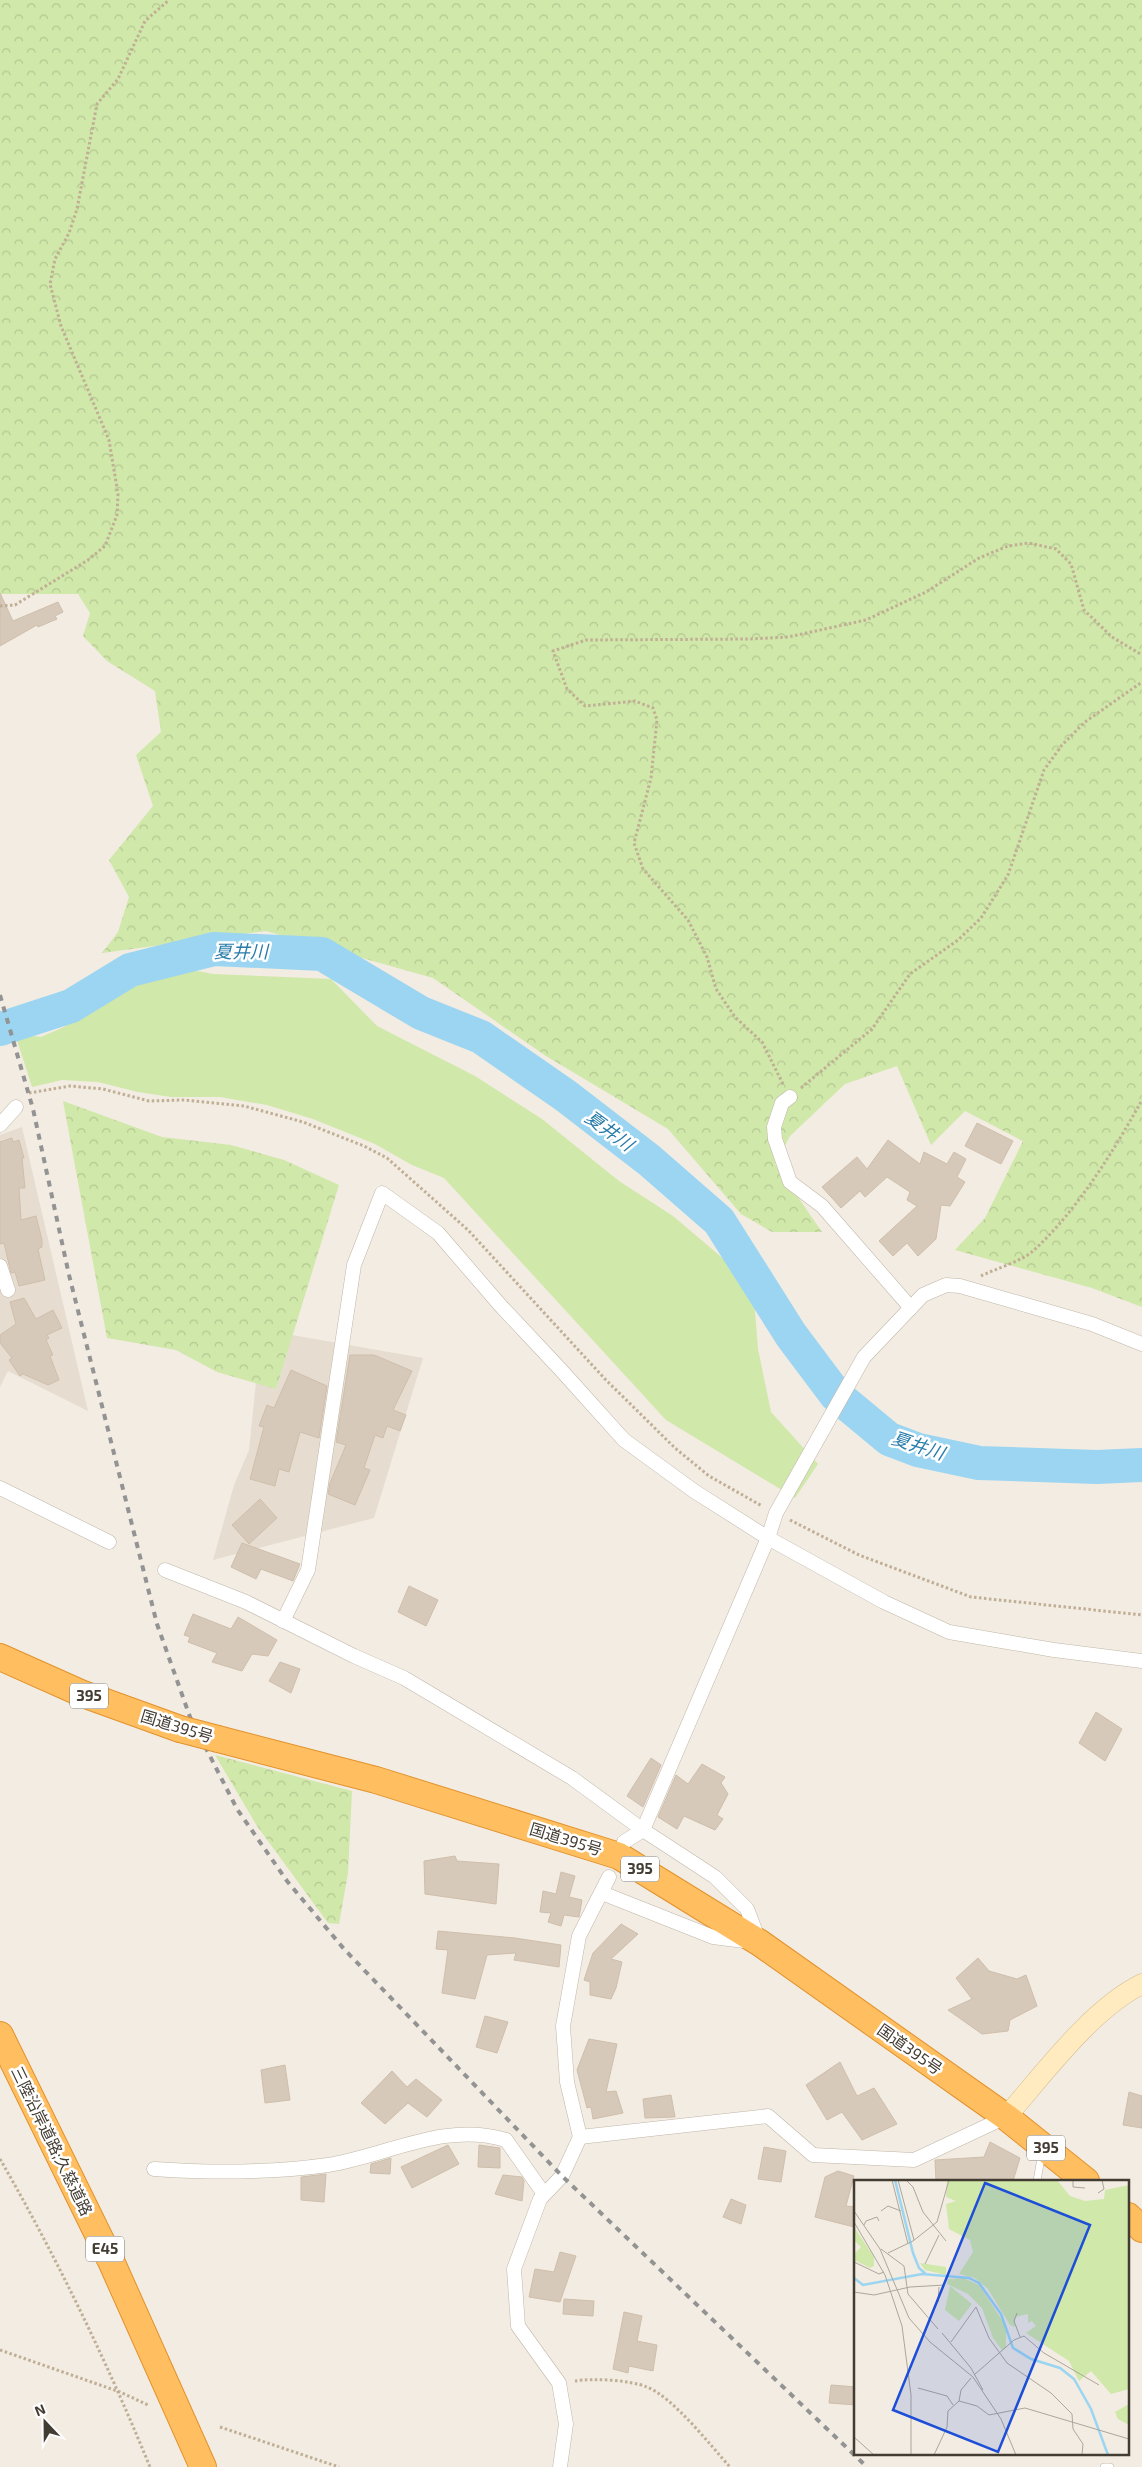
<svg xmlns="http://www.w3.org/2000/svg" width="1142" height="2467" viewBox="0 0 1142 2467" font-family="'Exo 2','Noto Sans JP',sans-serif">
  <style>
    .residential { fill: #e6ddd0 }
    .grass { fill: #d0e8a9 }
    .forest { fill: url(#forest-crowns) }
    .lines { fill: none; stroke-linecap: round; stroke-linejoin: round }
    .river { stroke: #9bd5f2; stroke-width: 34 }
    .building { fill: #d7c9ba; stroke: #cfbeaa }
    .lane-casing { stroke: #c0b6a8; stroke-width: 8 }
    .street-casing { stroke: #c0b6a8; stroke-width: 15 }
    .secondary-casing { stroke: #d3bd90; stroke-width: 21 }
    .highway-casing { stroke: #e2922c; stroke-width: 28 }
    .path { stroke: #c0ae95; stroke-width: 3; stroke-dasharray: 2.5 2.5; stroke-linecap: butt }
    .lane { stroke: #fff; stroke-width: 7 }
    .street { stroke: #fff; stroke-width: 14 }
    .secondary { stroke: #ffebbf; stroke-width: 20 }
    .highway { stroke: #ffbe60; stroke-width: 26 }
    .rail { stroke: #939393; stroke-width: 4; stroke-dasharray: 6 6; stroke-linecap: butt }
    .highway-bridge-casing { stroke: #e2922c; stroke-width: 28; stroke-linecap: butt }
    .highway-bridge { stroke: #ffbe60; stroke-width: 26 }
    .labels { text-anchor: middle; stroke-width: 5; stroke-linejoin: round; paint-order: stroke }
    .shield { fill: #fff; stroke: #7b7670; stroke-width: 1 }
    .shield-label { font-size: 15px; font-weight: bold; fill: #433c33 }
    .street-label { font-size: 16px; fill: #433c33; stroke: #fff }
    .water-label { font-size: 18px; font-style: italic; fill: #287caa; stroke: #fff }
    .inset-river { fill: none; stroke: #9bd5f2; stroke-width: 2.5 }
    .inset-road { fill: none; stroke: #aca69c; stroke-width: 1 }
    .view { fill: #1d4ed8; fill-opacity: 0.15; stroke: #1d4ed8; stroke-width: 2.5 }
    .inset-edge { fill: none; stroke: #433c33; stroke-width: 2.5 }
  </style>
  <defs>
    <pattern id="forest-crowns" width="20" height="18" patternUnits="userSpaceOnUse" patternTransform="scale(1.25)"><rect width="20" height="18" fill="#d0e8a9"/><path d="M2 6a3 3 0 1 1 6 0M12 15a3 3 0 1 1 6 0" fill="none" stroke="#b4c892"/></pattern>
  </defs>
  <rect width="100%" height="100%" fill="#f2ece2"/>
  <g class="residential">
    <path d="M 22,1127 L 88,1411 L 8,1371 L 0,1387 L 0,1135 Z"/>
    <path d="M 292,1335 L 423,1358 L 374,1518 L 213,1560 L 234,1485 L 249,1450 L 256,1382 L 276,1389 Z"/>
  </g>
  <path class="grass" d="M 177,967 L 213,974 L 331,979 L 377,1026 L 475,1076 L 542,1119 L 619,1181 L 673,1216 L 746,1278 L 754,1299 L 758,1349 L 771,1412 L 818,1464 L 795,1498 L 666,1420 L 444,1178 L 412,1165 L 375,1144 L 313,1119 L 267,1105 L 220,1097 L 171,1097 L 138,1092 L 98,1082 L 62,1080 L 32,1087 L 15,1034 L 41,1037 L 64,1027 L 124,983 Z"/>
  <g class="forest">
    <path d="M 0,0 L 1142,0 L 1142,1307 L 1092,1288 L 955,1250 L 985,1218 L 1023,1141 L 965,1111 L 931,1145 L 897,1066 L 845,1084 L 790,1136 L 775,1164 L 822,1232 L 772,1232 L 741,1214 L 668,1129 L 546,1056 L 433,978 L 266,931 L 102,953 L 118,932 L 129,897 L 109,860 L 153,806 L 136,755 L 161,732 L 155,691 L 107,661 L 83,636 L 90,613 L 78,594 L 0,594 Z"/>
    <path d="M 63,1101 L 162,1137 L 231,1145 L 284,1160 L 339,1185 L 276,1389 L 217,1372 L 176,1350 L 107,1338 Z"/>
    <path d="M 215,1755 L 352,1791 L 348,1873 L 339,1924 L 328,1923 L 257,1826 Z"/>
  </g>
  <g class="lines">
    <path class="river" d="M 0,1029 L 71,1006 L 130,970 L 214,949 L 322,954 L 421,1013 L 481,1037 L 566,1096 L 649,1160 L 719,1221 L 791,1335 L 836,1395 L 889,1439 L 918,1450 L 979,1463 L 1097,1467 L 1142,1465"/>
  </g>
  <g class="building">
    <path d="M 0,593 L 13,621 L 58,602 L 63,612 L 55,616 L 57,619 L 38,627 L 37,625 L 0,646 Z"/>
    <path d="M 977,1123 L 1013,1141 L 1001,1164 L 965,1146 Z"/>
    <path d="M 12,1138 L 13,1142 L 19,1140 L 24,1158 L 22,1158 L 25,1188 L 19,1188 L 21,1220 L 36,1216 L 42,1240 L 42,1247 L 38,1249 L 45,1280 L 19,1286 L 15,1272 L 11,1273 L 4,1243 L 0,1244 L 0,1142 Z"/>
    <path d="M 888,1140 L 920,1164 L 924,1152 L 947,1164 L 954,1152 L 966,1159 L 957,1177 L 965,1182 L 950,1206 L 941,1205 L 936,1239 L 918,1256 L 907,1243 L 893,1256 L 879,1241 L 917,1206 L 907,1200 L 910,1192 L 887,1177 L 865,1197 L 860,1191 L 841,1208 L 822,1187 L 857,1157 L 867,1169 Z"/>
    <path d="M 24,1298 L 36,1319 L 53,1310 L 62,1328 L 47,1335 L 49,1338 L 46,1340 L 53,1355 L 50,1356 L 59,1380 L 48,1385 L 23,1374 L 20,1376 L 9,1360 L 12,1358 L 0,1343 L 0,1335 L 16,1324 L 10,1302 Z"/>
    <path d="M 350,1355 L 374,1355 L 412,1371 L 393,1410 L 406,1415 L 400,1431 L 387,1426 L 383,1438 L 375,1435 L 364,1468 L 370,1470 L 355,1505 L 328,1494 L 330,1483 L 346,1445 L 336,1442 Z"/>
    <path d="M 291,1370 L 327,1386 L 319,1438 L 300,1432 L 289,1472 L 279,1469 L 275,1486 L 250,1479 L 264,1427 L 259,1426 L 267,1405 L 274,1408 Z"/>
    <path d="M 260,1499 L 277,1518 L 249,1544 L 232,1525 Z"/>
    <path d="M 242,1543 L 300,1564 L 293,1581 L 261,1569 L 256,1579 L 231,1567 Z"/>
    <path d="M 409,1586 L 438,1600 L 426,1626 L 398,1612 Z"/>
    <path d="M 193,1614 L 231,1629 L 238,1617 L 277,1640 L 268,1656 L 252,1654 L 242,1671 L 212,1662 L 217,1653 L 188,1642 L 190,1637 L 184,1635 Z"/>
    <path d="M 280,1662 L 300,1669 L 291,1693 L 269,1681 Z"/>
    <path d="M 1096,1712 L 1122,1729 L 1105,1761 L 1079,1743 Z"/>
    <path d="M 651,1758 L 661,1765 L 643,1807 L 627,1796 Z"/>
    <path d="M 702,1764 L 725,1777 L 721,1783 L 728,1794 L 717,1815 L 723,1819 L 715,1830 L 684,1816 L 677,1829 L 658,1817 L 676,1775 L 688,1784 Z"/>
    <path d="M 455,1856 L 457,1861 L 499,1864 L 496,1904 L 425,1894 L 424,1861 Z"/>
    <path d="M 561,1872 L 575,1876 L 569,1897 L 582,1900 L 579,1917 L 564,1915 L 561,1926 L 548,1922 L 551,1913 L 540,1912 L 543,1891 L 556,1894 Z"/>
    <path d="M 621,1924 L 638,1934 L 611,1959 L 622,1962 L 616,1988 L 611,1999 L 590,1995 L 590,1982 L 584,1980 L 593,1953 Z"/>
    <path d="M 438,1931 L 515,1938 L 561,1945 L 559,1967 L 514,1960 L 516,1953 L 487,1955 L 475,1999 L 442,1993 L 448,1950 L 436,1949 Z"/>
    <path d="M 978,1958 L 989,1971 L 1017,1979 L 1026,1975 L 1037,2006 L 1010,2020 L 1008,2031 L 982,2034 L 948,2010 L 972,1999 L 956,1978 Z"/>
    <path d="M 485,2016 L 508,2022 L 497,2053 L 476,2047 Z"/>
    <path d="M 589,2039 L 617,2044 L 606,2092 L 616,2091 L 623,2113 L 593,2119 L 591,2107 L 587,2108 L 577,2070 Z"/>
    <path d="M 840,2062 L 857,2096 L 874,2088 L 897,2124 L 862,2140 L 842,2112 L 827,2120 L 806,2085 Z"/>
    <path d="M 285,2065 L 290,2100 L 265,2103 L 261,2070 Z"/>
    <path d="M 392,2071 L 407,2087 L 416,2079 L 442,2100 L 427,2117 L 408,2103 L 385,2124 L 361,2103 Z"/>
    <path d="M 1129,2092 L 1142,2096 L 1142,2128 L 1123,2125 Z"/>
    <path d="M 671,2095 L 675,2117 L 645,2118 L 643,2099 Z"/>
    <path d="M 990,2142 L 1020,2158 L 1013,2181 L 936,2181 L 935,2160 L 984,2157 Z"/>
    <path d="M 448,2145 L 459,2164 L 412,2188 L 401,2167 Z"/>
    <path d="M 479,2145 L 500,2148 L 500,2168 L 478,2167 Z"/>
    <path d="M 764,2147 L 786,2151 L 781,2182 L 758,2179 Z"/>
    <path d="M 391,2158 L 390,2174 L 370,2173 L 371,2164 Z"/>
    <path d="M 838,2171 L 854,2176 L 846,2206 L 856,2207 L 854,2227 L 815,2217 L 825,2177 Z"/>
    <path d="M 326,2174 L 324,2202 L 301,2200 L 301,2177 Z"/>
    <path d="M 503,2175 L 522,2177 L 524,2181 L 522,2201 L 495,2194 Z"/>
    <path d="M 731,2199 L 746,2205 L 741,2224 L 723,2217 Z"/>
    <path d="M 560,2252 L 576,2256 L 560,2302 L 529,2297 L 535,2269 L 554,2272 Z"/>
    <path d="M 564,2299 L 594,2301 L 593,2316 L 563,2314 Z"/>
    <path d="M 624,2312 L 642,2316 L 637,2341 L 657,2345 L 653,2371 L 629,2366 L 628,2373 L 613,2369 Z"/>
    <path d="M 831,2385 L 856,2387 L 856,2405 L 829,2403 Z"/>
  </g>
  <g class="lines">
    <defs>
      <g id="lane">
        <path d="M 1037,2181 L 1042,2152"/>
        <path d="M 1104,2467 L 1110,2467"/>
      </g>
      <g id="street">
        <path d="M 790,1097 L 782,1103 L 774,1127 L 775,1139 L 790,1182 L 822,1206 L 911,1308"/>
        <path d="M 0,1125 L 16,1107"/>
        <path d="M 0,1266 L 8,1290"/>
        <path d="M 0,1488 L 109,1542"/>
        <path d="M 165,1570 L 246,1602 L 354,1656 L 404,1678 L 572,1778 L 643,1830 L 715,1877 L 747,1909 L 760,1943 L 713,1937 L 602,1893"/>
        <path d="M 283,1621 L 308,1570 L 354,1265 L 382,1193 L 438,1233 L 500,1305 L 561,1370 L 624,1440 L 694,1491 L 768,1538 L 884,1602 L 949,1632 L 1054,1650 L 1142,1661"/>
        <path d="M 624,1842 L 643,1830 L 768,1538 L 776,1513 L 864,1357 L 923,1295 L 946,1285 L 960,1286 L 1092,1324 L 1142,1344"/>
        <path d="M 580,2137 L 768,2116 L 813,2155 L 914,2160 L 1006,2117"/>
        <path d="M 154,2169 C 212,2173 270,2173 328,2165 C 387,2156 444,2121 506,2140 L 544,2194"/>
        <path d="M 560,2467 L 566,2424 L 559,2383 L 518,2326 L 514,2269 L 540,2199 L 562,2176 L 580,2137 L 567,2082 L 563,2026 L 579,1936 L 609,1877"/>
      </g>
      <path id="secondary" d="M 1006,2117 C 1043,2075 1091,2009 1142,1984"/>
      <g id="highway">
        <path d="M 0,1657 L 83,1694 L 180,1729"/>
        <path d="M 218,1739 L 376,1780 L 619,1856 L 760,1943 L 1006,2117 L 1086,2181"/>
        <path d="M 0,2035 L 111,2261 L 203,2467"/>
        <path d="M 1128,2216 L 1142,2229"/>
      </g>
    </defs>
    <use href="#lane" class="lane-casing"/>
    <use href="#street" class="street-casing"/>
    <use href="#secondary" class="secondary-casing"/>
    <use href="#highway" class="highway-casing"/>
    <g class="path">
      <path d="M 0,606 L 15,605 L 88,560 L 105,546 L 117,515 L 118,494 L 109,440 L 61,326 L 50,284 L 55,259 L 69,233 L 77,209 L 97,104 L 118,79 L 145,21 L 169,0"/>
      <path d="M 783,1084 L 762,1042 L 735,1017 L 716,989 L 707,957 L 688,920 L 643,869 L 634,843 L 651,778 L 657,720 L 653,708 L 635,701 L 585,706 L 567,689 L 553,651 L 586,640 L 750,639 L 788,637 L 866,620 L 926,592 L 979,558 L 1008,546 L 1029,543 L 1056,549 L 1071,564 L 1084,610 L 1112,637 L 1142,655"/>
      <path d="M 801,1088 L 872,1029 L 910,974 L 958,940 L 981,918 L 1008,875 L 1044,770 L 1062,745 L 1085,722 L 1142,682"/>
      <path d="M 29,1093 L 70,1086 L 103,1089 L 149,1101 L 183,1100 L 244,1106 L 303,1122 L 364,1146 L 387,1158 L 468,1230 L 605,1379 L 675,1448 L 709,1476 L 762,1506"/>
      <path d="M 981,1276 C 995,1269 1022,1261 1033,1251 C 1077,1211 1113,1152 1142,1100"/>
      <path d="M 790,1520 L 859,1555 L 971,1597 L 1142,1615"/>
      <path d="M 0,2159 C 57,2258 107,2362 150,2467"/>
      <path d="M 0,2350 L 120,2392 L 148,2405"/>
      <path d="M 575,2381 C 593,2378 630,2380 647,2387 C 674,2398 710,2445 730,2467"/>
      <path d="M 220,2427 L 339,2467"/>
    </g>
    <use href="#lane" class="lane"/>
    <use href="#street" class="street"/>
    <use href="#secondary" class="secondary"/>
    <use href="#highway" class="highway"/>
    <path class="rail" d="M 0,995 L 33,1109 L 69,1275 L 157,1624 L 190,1717 L 237,1809 L 287,1881 L 344,1949 L 562,2176 L 867,2467"/>
    <defs>
      <path id="highway-bridge" d="M 180,1729 L 218,1739"/>
    </defs>
    <use href="#highway-bridge" class="highway-bridge-casing"/>
    <use href="#highway-bridge" class="highway-bridge"/>
  </g>
  <g class="labels">
    <g class="shield">
      <rect x="70" y="1683.5" width="38" height="25" rx="4"/>
      <rect x="621" y="1856.5" width="38" height="25" rx="4"/>
      <rect x="1027" y="2135.5" width="38" height="25" rx="4"/>
      <rect x="86" y="2236.5" width="38" height="25" rx="4"/>
    </g>
    <g class="shield-label">
      <text x="89" y="1701">395</text>
      <text x="640" y="1874">395</text>
      <text x="1046" y="2153">395</text>
      <text x="105" y="2254">E45</text>
    </g>
    <g class="street-label">
      <text transform="translate(177 1726) rotate(17)" y="6">国道395号</text>
      <text transform="translate(566 1839) rotate(17)" y="6">国道395号</text>
      <text transform="translate(910 2049) rotate(35)" y="6">国道395号</text>
      <text transform="translate(52 2141) rotate(64)" y="6">三陸沿岸道路;久慈道路</text>
    </g>
    <g class="water-label">
      <text x="241" y="958">夏井川</text>
      <text transform="translate(609 1131) rotate(36)" y="6">夏井川</text>
      <text transform="translate(918 1446) rotate(18)" y="6">夏井川</text>
    </g>
  </g>
  <g transform="translate(854 2180)">
    <rect width="275" height="275" fill="#f2ece2"/>
    <path d="M 66,83 L 92,87 L 92,95 L 71,90 ZM 109,98 L 125,105 L 148,140 L 152,148 L 152,168 L 148,170 L 139,158 L 128,128 L 114,114 L 93,104 L 94,99 Z" fill="#d0e8a9"/>
    <path d="M 93,0 L 203,0 L 216,16 L 231,21 L 250,19 L 251,10 L 275,5 L 275,209 L 257,214 L 237,191 L 225,201 L 215,181 L 172,153 L 182,146 L 178,141 L 174,143 L 174,134 L 161,137 L 161,147 L 156,145 L 134,109 L 121,98 L 105,94 L 119,72 L 116,60 L 95,49 L 92,24 L 102,21 L 92,17 ZM 0,47 L 20,77 L 20,86 L 16,88 L 0,80 L 0,74 L 7,67 L 0,60 ZM 96,106 L 118,124 L 105,141 L 91,130 ZM 275,224 L 275,245 L 264,239 L 261,232 Z" fill="#d0e8a9"/>
    <path class="inset-river" d="M 41,0 L 59,73 L 65,88 L 73,95M 0,98 L 9,105 L 68,94 L 115,98 L 125,103 L 147,134 L 159,168 L 177,179 L 206,188 L 220,199 L 237,229 L 254,275"/>
    <path class="inset-road" d="M 38,0 L 54,64M 44,0 L 60,60M 52,0 L 59,7 L 69,32 L 92,61M 219,0 L 219,7 L 231,8M 244,13 L 250,9 L 248,0M 0,31 L 26,69 L 55,138 L 76,162 L 119,197 L 147,239 L 162,275M 27,31 L 34,26 L 47,31M 0,42 L 31,95 L 48,146 L 57,215 L 57,275M 10,45 L 12,41 L 23,37 L 25,41M 27,69 L 50,86 L 54,114 L 84,149M 34,73 L 59,61 L 83,42 L 95,0M 0,82 L 25,94 L 30,92M 71,84 L 85,55M 0,112 L 20,115 L 56,107 L 91,105M 84,122 L 85,107M 163,133 L 160,141 L 166,157M 88,153 L 117,188 L 129,210M 97,162 L 122,127 L 135,158 L 153,183 L 197,213 L 218,234 L 219,249 L 229,264 L 228,275M 120,195 L 160,160 L 170,156 L 190,173 L 245,205M 64,208 L 93,216 L 99,225M 105,221 L 123,226 L 135,235 L 171,228 L 275,259M 0,257 L 20,275M 80,275 L 93,247 L 94,231 L 105,221 L 107,210 L 117,198"/>
    <path class="view" d="M 131,3 L 236,45 L 144,272 L 39,230 Z"/>
    <rect width="275" height="275" class="inset-edge"/>
  </g>
  <g transform="translate(45 2422) rotate(338)" stroke="#ffffff" stroke-width="4" paint-order="stroke">
  <path d="M0-4L9 19L0 12L-9 19Z" fill="#433c33"/>
  <text y="-8" font-size="14" font-weight="bold" text-anchor="middle" fill="#433c33">N</text>
  </g>
</svg>
